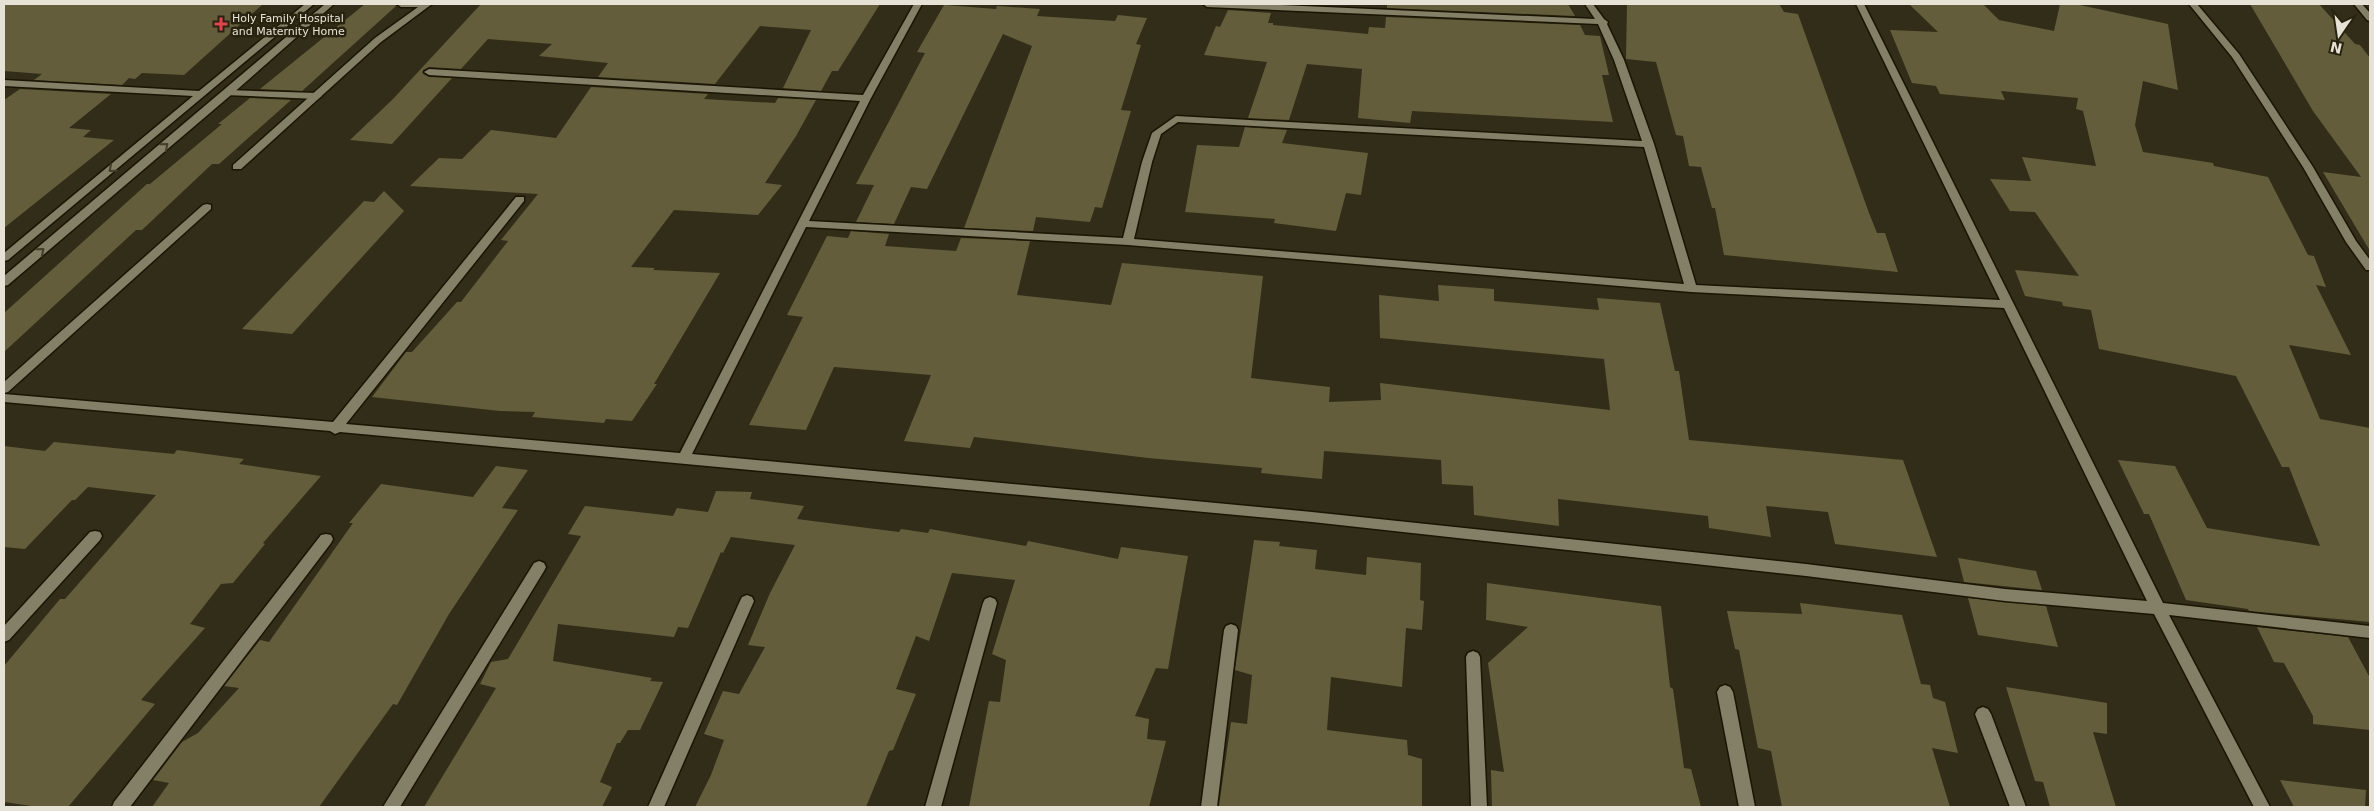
<svg xmlns="http://www.w3.org/2000/svg" width="2374" height="811" viewBox="0 0 2374 811" font-family="'DejaVu Sans',sans-serif">
  <style>
    .building { fill: #645d3c }
    .lines { fill: none; stroke-linecap: round; stroke-linejoin: round }
    .lane-casing { stroke: #1a1502; stroke-width: 3 }
    .street-casing { stroke: #1a1502; stroke-width: 3 }
    .lane { fill: #847f67; fill-rule: evenodd }
    .street { fill: #847f67; fill-rule: evenodd }
    .oneway { stroke: #443f29 }
    .health-dot { fill: #e0444e; stroke: #28230e; stroke-width: 2 }
    .labels { text-anchor: middle; stroke-width: 5; stroke-linejoin: round; paint-order: stroke }
    .far-poi-label { font-size: 11px; fill: #e6e3d6; stroke: #28230e; text-anchor: start }
  </style>
  <rect width="100%" height="100%" fill="#322d18"/>
  <g class="building">
    <path d="M 4,4 L 263,4 L 184,75 L 142,73 L 135,79 L 129,78 L 122,85 L 34,80 L 42,74 L 4,71 Z"/>
    <path d="M 365,4 L 394,4 L 396,6 L 302,91 L 260,89 Z"/>
    <path d="M 481,4 L 880,4 L 838,71 L 832,71 L 821,91 L 783,88 L 811,30 L 760,26 L 715,84 L 598,77 L 608,63 L 539,56 L 552,44 L 488,39 L 461,69 L 429,67 L 423,70 L 423,74 L 429,77 L 452,78 L 392,144 L 350,140 L 393,99 Z"/>
    <path d="M 1387,4 L 1568,4 L 1575,16 L 1387,8 Z"/>
    <path d="M 1627,4 L 1779,4 L 1784,12 L 1798,14 L 1869,213 L 1877,233 L 1885,233 L 1898,272 L 1724,255 L 1715,208 L 1712,208 L 1701,167 L 1689,166 L 1683,136 L 1676,135 L 1656,62 L 1626,59 Z"/>
    <path d="M 1909,4 L 1983,4 L 1999,20 L 2054,31 L 2060,4 L 2075,4 L 2168,24 L 2178,90 L 2143,81 L 2135,125 L 2143,152 L 2213,163 L 2214,166 L 2268,177 L 2308,255 L 2314,256 L 2326,287 L 2316,285 L 2351,355 L 2289,345 L 2320,419 L 2370,428 L 2370,622 L 2249,611 L 2248,609 L 2186,600 L 2149,514 L 2144,514 L 2118,460 L 2175,466 L 2207,528 L 2320,546 L 2289,467 L 2282,467 L 2236,376 L 2099,349 L 2091,310 L 2063,306 L 2062,302 L 2025,296 L 2015,270 L 2079,276 L 2035,212 L 2010,211 L 1990,179 L 2031,181 L 2022,157 L 2096,166 L 2083,111 L 2076,109 L 2078,98 L 2001,91 L 2005,100 L 1940,94 L 1936,86 L 1912,83 L 1890,30 L 1938,32 Z"/>
    <path d="M 2250,4 L 2319,4 L 2355,44 L 2360,45 L 2370,58 L 2370,251 L 2323,172 L 2361,177 L 2313,111 Z"/>
    <path d="M 944,5 L 996,9 L 997,6 L 1040,9 L 1037,16 L 1115,21 L 1118,15 L 1147,18 L 1136,44 L 1141,45 L 1121,110 L 1131,111 L 1102,208 L 1095,207 L 1090,222 L 1036,217 L 1033,231 L 964,228 L 1032,46 L 1003,34 L 927,189 L 911,187 L 894,224 L 856,222 L 874,185 L 856,184 L 925,53 L 917,52 Z"/>
    <path d="M 1228,10 L 1271,13 L 1268,23 L 1273,23 L 1273,25 L 1368,34 L 1369,27 L 1385,28 L 1386,17 L 1580,25 L 1585,35 L 1600,36 L 1609,75 L 1602,75 L 1613,122 L 1412,111 L 1410,123 L 1358,118 L 1362,69 L 1307,64 L 1289,120 L 1248,118 L 1267,62 L 1204,55 L 1216,26 L 1220,27 Z"/>
    <path d="M 591,87 L 708,94 L 704,99 L 775,103 L 778,98 L 816,100 L 796,136 L 765,183 L 782,185 L 758,215 L 674,210 L 631,267 L 655,268 L 653,270 L 720,273 L 654,384 L 657,384 L 632,421 L 606,419 L 604,423 L 532,417 L 535,412 L 500,411 L 372,397 L 406,352 L 412,352 L 457,302 L 461,302 L 508,241 L 501,240 L 538,194 L 410,186 L 439,158 L 462,159 L 491,130 L 556,138 Z"/>
    <path d="M 20,89 L 111,94 L 69,128 L 91,130 L 83,137 L 114,140 L 4,228 L 4,100 Z"/>
    <path d="M 250,98 L 291,100 L 219,164 L 212,164 L 142,230 L 136,230 L 4,352 L 4,313 L 147,184 L 150,184 L 222,124 L 218,124 Z"/>
    <path d="M 1245,127 L 1287,130 L 1282,143 L 1368,153 L 1361,195 L 1346,193 L 1336,231 L 1274,223 L 1275,219 L 1185,212 L 1197,145 L 1239,147 Z"/>
    <path d="M 384,191 L 404,211 L 292,334 L 242,329 L 364,201 L 374,202 Z"/>
    <path d="M 851,231 L 889,234 L 885,246 L 956,251 L 961,238 L 1030,241 L 1017,295 L 1111,305 L 1122,263 L 1263,276 L 1251,378 L 1330,387 L 1329,402 L 1381,400 L 1380,383 L 1610,410 L 1604,359 L 1380,338 L 1379,295 L 1439,301 L 1438,285 L 1494,289 L 1494,301 L 1599,310 L 1597,298 L 1660,303 L 1675,371 L 1679,371 L 1689,440 L 1903,460 L 1937,557 L 1835,544 L 1828,512 L 1766,506 L 1771,537 L 1709,528 L 1708,516 L 1558,499 L 1559,526 L 1474,515 L 1473,486 L 1442,484 L 1441,460 L 1324,451 L 1322,479 L 1261,473 L 1262,468 L 1148,458 L 974,437 L 970,448 L 904,441 L 931,375 L 834,367 L 806,430 L 749,425 L 803,317 L 787,315 L 827,236 L 848,238 Z"/>
    <path d="M 54,442 L 174,454 L 177,450 L 244,459 L 239,464 L 321,476 L 263,543 L 265,544 L 233,583 L 221,584 L 190,624 L 205,628 L 141,700 L 155,704 L 68,807 L 38,807 L 4,802 L 4,666 L 60,599 L 65,599 L 156,495 L 88,487 L 75,500 L 72,500 L 25,549 L 4,547 L 4,446 L 45,451 Z"/>
    <path d="M 496,466 L 528,470 L 502,508 L 518,510 L 449,614 L 397,705 L 393,704 L 319,807 L 152,807 L 169,783 L 153,780 L 182,742 L 198,733 L 239,688 L 224,686 L 260,640 L 269,642 L 353,523 L 349,523 L 381,484 L 473,497 Z"/>
    <path d="M 716,491 L 752,492 L 750,499 L 804,506 L 797,519 L 899,532 L 901,529 L 928,533 L 930,529 L 1026,546 L 1028,541 L 1118,559 L 1121,547 L 1188,556 L 1168,669 L 1156,668 L 1135,716 L 1149,719 L 1147,739 L 1166,741 L 1149,807 L 969,807 L 989,701 L 1000,702 L 1006,660 L 992,654 L 1015,580 L 952,573 L 929,641 L 916,636 L 896,689 L 916,694 L 893,750 L 889,751 L 866,807 L 695,807 L 711,775 L 724,740 L 704,734 L 723,691 L 739,694 L 765,647 L 748,645 L 770,593 L 795,545 L 731,537 L 723,553 L 721,552 L 688,628 L 678,627 L 674,637 L 558,624 L 553,661 L 652,678 L 650,681 L 663,682 L 640,730 L 628,730 L 620,743 L 617,743 L 600,782 L 612,787 L 602,807 L 424,807 L 496,688 L 480,684 L 491,662 L 508,659 L 581,536 L 568,534 L 585,506 L 673,516 L 677,508 L 708,512 Z"/>
    <path d="M 1254,540 L 1280,542 L 1279,546 L 1317,550 L 1315,569 L 1366,575 L 1367,557 L 1421,563 L 1420,600 L 1424,601 L 1422,630 L 1406,628 L 1402,687 L 1331,677 L 1327,730 L 1407,740 L 1408,755 L 1422,759 L 1422,807 L 1219,806 L 1231,722 L 1247,724 L 1252,675 L 1235,670 Z"/>
    <path d="M 1958,558 L 2036,571 L 2042,590 L 1964,582 Z"/>
    <path d="M 1487,583 L 1661,606 L 1670,687 L 1673,689 L 1684,768 L 1691,769 L 1701,807 L 1492,807 L 1491,770 L 1504,772 L 1488,663 L 1528,627 L 1486,620 Z"/>
    <path d="M 1968,598 L 2046,606 L 2058,647 L 1978,635 Z"/>
    <path d="M 1800,603 L 1902,615 L 1921,684 L 1930,685 L 1933,698 L 1945,702 L 1958,753 L 1932,748 L 1950,807 L 1782,807 L 1771,751 L 1758,748 L 1739,650 L 1735,649 L 1727,611 L 1802,614 Z"/>
    <path d="M 2257,627 L 2348,637 L 2370,678 L 2370,730 L 2313,724 L 2313,716 L 2284,663 L 2274,662 Z"/>
    <path d="M 2006,687 L 2107,703 L 2107,734 L 2093,732 L 2116,807 L 2050,807 L 2043,782 L 2035,781 Z"/>
    <path d="M 2280,780 L 2366,790 L 2365,807 L 2294,807 Z"/>
  </g>
  <g class="lines">
    <defs>
      <g id="lane">
        <path d="M 228,90 L 317,93 L 322,96 L 317,99 L 225,95 L 223,93 Z"/>
        <path d="M 207,204 L 211,205 L 211,209 L 8,392 L 4,393 L 4,382 L 203,205 Z"/>
      </g>
      <g id="street">
        <path d="M 305,4 L 314,4 L 8,260 L 4,261 L 4,253 L 193,96 L 4,86 L 4,80 L 199,91 Z"/>
        <path d="M 325,4 L 334,4 L 231,95 L 8,285 L 4,286 L 4,276 Z"/>
        <path d="M 397,4 L 432,4 L 381,42 L 241,169 L 233,169 L 233,165 L 375,38 L 418,7 L 401,7 Z"/>
        <path d="M 914,4 L 922,4 L 871,98 L 809,221 L 1123,238 L 1142,162 L 1152,133 L 1176,116 L 1642,141 L 1614,60 L 1598,24 L 1207,7 L 1203,4 L 1259,4 L 1595,19 L 1585,4 L 1593,4 L 1604,19 L 1608,22 L 1607,24 L 1624,60 L 1654,144 L 1696,285 L 2000,300 L 1856,4 L 1864,4 L 2163,603 L 2370,626 L 2370,638 L 2169,615 L 2270,807 L 2254,807 L 2154,614 L 2005,601 L 1806,576 L 1312,522 L 340,432 L 335,434 L 330,431 L 4,402 L 4,394 L 333,422 L 516,197 L 524,197 L 524,201 L 346,424 L 680,453 L 860,101 L 429,75 L 424,72 L 429,69 L 863,95 ZM 1178,122 L 1644,147 L 1684,284 L 1134,239 L 1152,162 L 1161,134 ZM 806,227 L 1128,245 L 1691,292 L 2004,308 L 2147,601 L 2005,589 L 1806,564 L 1312,512 L 692,454 Z"/>
        <path d="M 2189,4 L 2197,4 L 2239,54 L 2313,167 L 2356,241 L 2370,260 L 2370,270 L 2366,270 L 2346,242 L 2303,167 L 2232,57 Z"/>
        <path d="M 2354,4 L 2362,4 L 2370,13 L 2370,21 L 2367,20 Z"/>
        <path d="M 95,531 L 100,532 L 102,536 L 100,540 L 9,640 L 4,642 L 4,626 L 90,532 Z"/>
        <path d="M 326,534 L 331,535 L 333,539 L 331,543 L 130,807 L 112,807 L 114,802 L 321,535 Z"/>
        <path d="M 539,561 L 544,563 L 546,567 L 544,571 L 400,807 L 383,807 L 534,563 Z"/>
        <path d="M 747,595 L 752,597 L 754,601 L 664,807 L 648,807 L 740,601 L 742,597 Z"/>
        <path d="M 990,597 L 995,599 L 997,603 L 941,807 L 925,807 L 983,603 L 985,599 Z"/>
        <path d="M 1231,624 L 1236,626 L 1238,630 L 1217,807 L 1201,807 L 1224,630 L 1226,626 Z"/>
        <path d="M 1473,651 L 1478,653 L 1480,657 L 1487,807 L 1471,807 L 1466,657 L 1468,653 Z"/>
        <path d="M 1725,685 L 1730,687 L 1733,692 L 1755,807 L 1739,807 L 1717,692 L 1720,687 Z"/>
        <path d="M 1983,707 L 1988,709 L 1991,714 L 2026,807 L 2010,807 L 1975,714 L 1978,709 Z"/>
      </g>
    </defs>
    <use href="#lane" class="lane-casing"/>
    <use href="#street" class="street-casing"/>
    <use href="#lane" class="lane"/>
    <use href="#street" class="street"/>
  </g>
  <defs><path id="oneway-chevron" d="M-2-3.5L2.5 0L-2 3.5" fill="none" stroke-width="1.6" stroke-linecap="round" stroke-linejoin="round" transform="scale(1.25)"/></defs>
  <g class="oneway">
    <use href="#oneway-chevron" transform="translate(165 146) rotate(-40)"/>
    <use href="#oneway-chevron" transform="translate(112 169) rotate(140)"/>
    <use href="#oneway-chevron" transform="translate(41 251) rotate(-40)"/>
  </g>
  <path class="health-dot" d="M218.5 16.5h5v5h5v5h-5v5h-5v-5h-5v-5h5z"/>
  <g class="labels">
    <g class="far-poi-label">
      <text x="232" y="22">Holy Family Hospital<tspan x="232" dy="13">and Maternity Home</tspan></text>
    </g>
  </g>
  <rect width="2374" height="811" fill="none" stroke="#e6e3d6" stroke-width="10"/>
  <g transform="translate(2339 35) rotate(193)" stroke="#28230e" stroke-width="4" paint-order="stroke">
  <path d="M0-4L9 19L0 12L-9 19Z" fill="#e6e3d6"/>
  <text y="-8" font-size="14" font-weight="bold" text-anchor="middle" fill="#e6e3d6">N</text>
  </g>
</svg>
